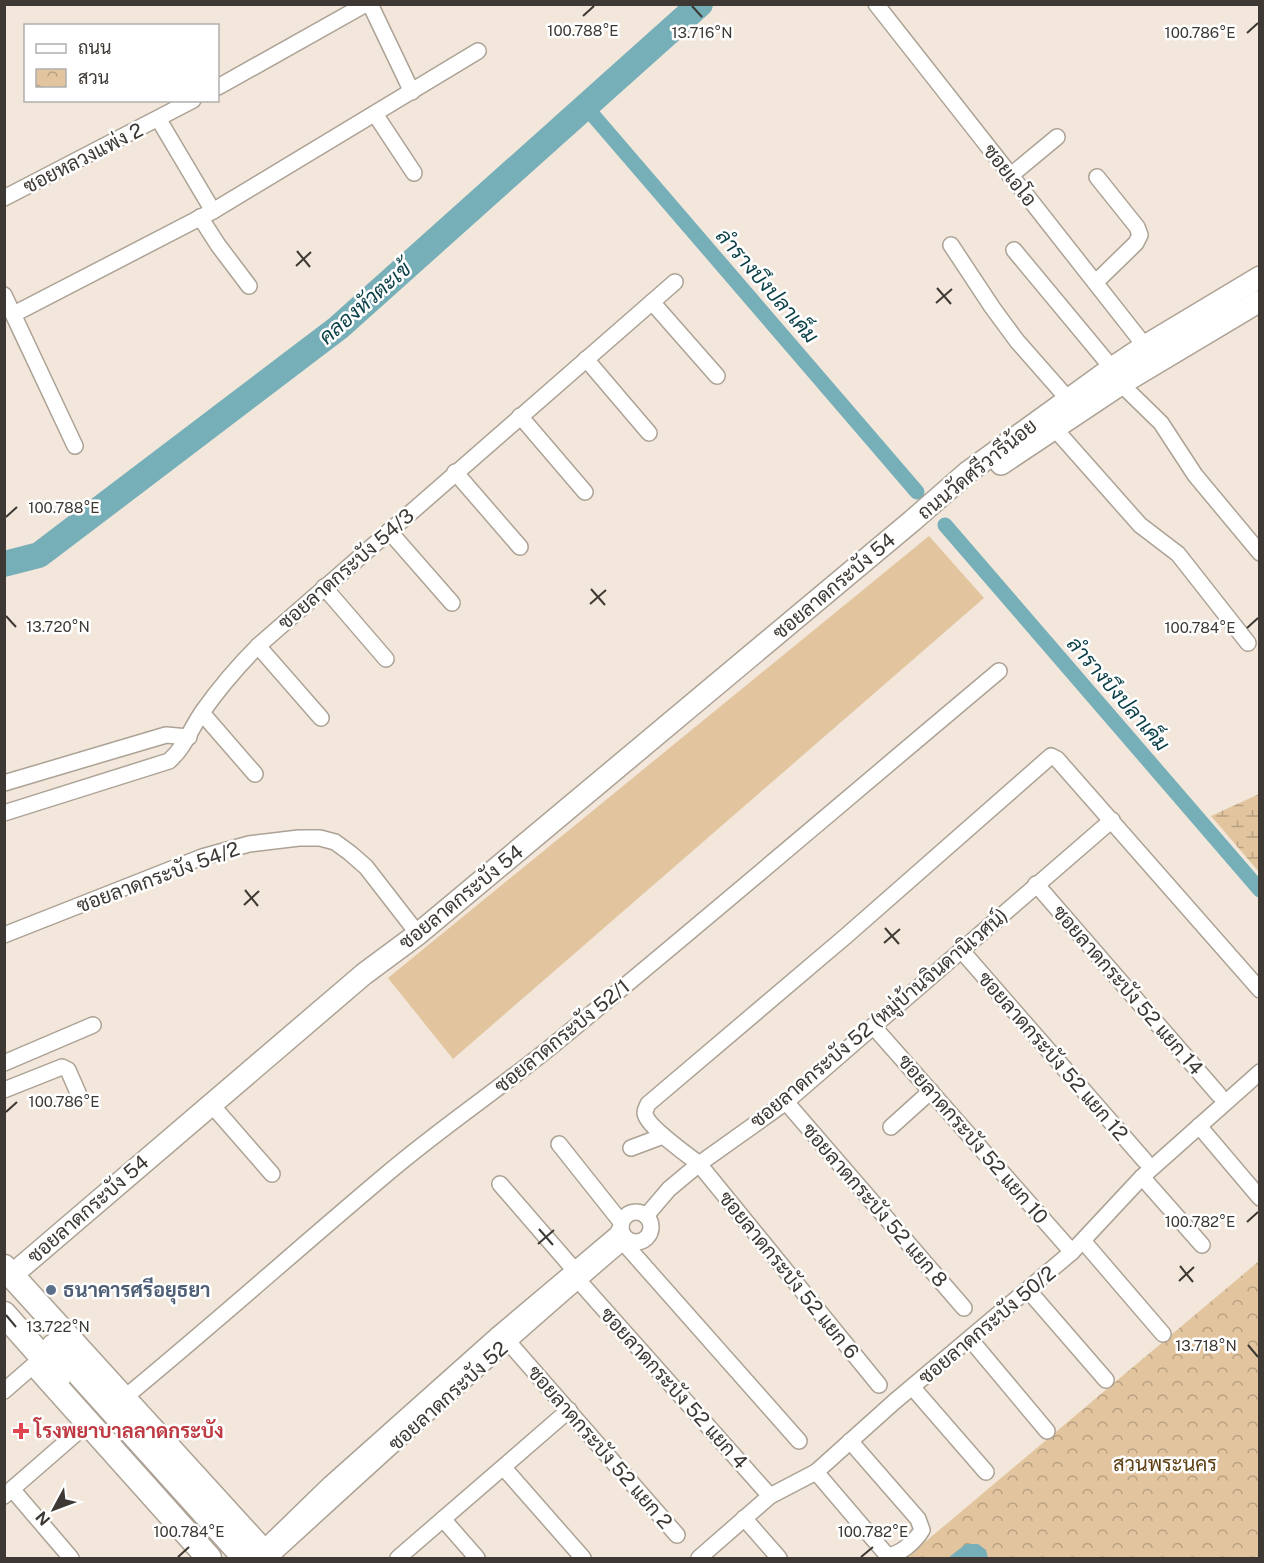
<svg xmlns="http://www.w3.org/2000/svg" width="1264" height="1563" viewBox="0 0 1264 1563" font-family="'Public Sans',Sarabun,sans-serif">
  <style>
    .grass { fill: #e2c59f }
    .wetland { fill: url(#wetland-marsh) }
    .park { fill: url(#park-crowns) }
    .water { fill: #77afb9 }
    .lines { fill: none; stroke-linecap: round; stroke-linejoin: round }
    .canal { stroke: #77afb9; stroke-width: 15 }
    .river { stroke: #77afb9; stroke-width: 26 }
    .street-casing { stroke: #aca295; stroke-width: 18 }
    .secondary-casing { stroke: #aca295; stroke-width: 24 }
    .primary-casing { stroke: #aca295; stroke-width: 27 }
    .street { stroke: #fff; stroke-width: 15 }
    .secondary { stroke: #fff; stroke-width: 21 }
    .primary { stroke: #fff; stroke-width: 24 }
    .ticks { fill: none; stroke: #3d3833; stroke-width: 2 }
    .service-dot { fill: #5c6f8a; stroke: #fff; stroke-width: 2 }
    .health-dot { fill: #e0444e; stroke: #fff; stroke-width: 2 }
    .labels { text-anchor: middle; stroke-width: 5; stroke-linejoin: round; paint-order: stroke }
    .street-label { font-size: 20px; fill: #3d3833; stroke: #fff }
    .service-label { font-size: 20px; font-weight: bold; fill: #4e5e75; stroke: #fff; text-anchor: start }
    .health-label { font-size: 20px; font-weight: bold; fill: #be3a42; stroke: #fff; text-anchor: start }
    .park-label { font-size: 20px; fill: #5d4013; stroke: #fff }
    .water-label { font-size: 21px; font-style: italic; fill: #093f47; stroke: #fff }
    .ticks-label { font-size: 15px; text-anchor: middle; fill: #3d3833; stroke: #fff; stroke-width: 5; stroke-linejoin: round; paint-order: stroke }
  </style>
  <defs>
    <pattern id="wetland-marsh" width="20" height="14" patternUnits="userSpaceOnUse" patternTransform="scale(1.5)"><rect width="20" height="14" fill="#e2c59f"/><path d="M1 5h8M5 5V1M11 12h8M15 12V8" fill="none" stroke="#b8a182"/></pattern>
    <pattern id="park-crowns" width="20" height="18" patternUnits="userSpaceOnUse" patternTransform="scale(1.5)"><rect width="20" height="18" fill="#e2c59f"/><path d="M2 6a3 3 0 1 1 6 0M12 15a3 3 0 1 1 6 0" fill="none" stroke="#b8a182"/></pattern>
  </defs>
  <rect width="100%" height="100%" fill="#f2e7da"/>
  <path class="grass" d="M 929,536 L 984,598 L 453,1059 L 388,978 Z"/>
  <path class="wetland" d="M 1259,794 L 1259,872 L 1211,816 Z"/>
  <path class="park" d="M 1259,1261 L 1259,1558 L 906,1558 Z"/>
  <path class="water" d="M 966,1544 L 978,1544 L 986,1550 L 988,1558 L 948,1558 Z"/>
  <g class="lines">
    <g class="canal">
      <path d="M 586,107 L 917,492"/>
      <path d="M 945,525 L 1260,890"/>
    </g>
    <path class="river" d="M 4,564 L 39,555 L 338,328 L 700,4"/>
    <defs>
      <g id="street">
        <path d="M 370,4 L 412,92"/>
        <path d="M 876,4 L 1145,346"/>
        <path d="M 218,87 L 366,4"/>
        <path d="M 375,114 L 414,173"/>
        <path d="M 159,120 L 213,211"/>
        <path d="M 1010,176 L 1057,137"/>
        <path d="M 4,198 L 193,100"/>
        <path d="M 200,217 L 218,245 L 249,286"/>
        <path d="M 951,245 L 992,307 L 1017,341 L 1068,399"/>
        <path d="M 1014,250 L 1112,368"/>
        <path d="M 1096,282 L 1136,243 L 1140,235 L 1137,227 L 1097,177"/>
        <path d="M 4,295 L 75,446"/>
        <path d="M 652,302 L 717,376"/>
        <path d="M 14,314 L 213,211 L 478,51"/>
        <path d="M 586,359 L 649,433"/>
        <path d="M 1121,384 L 1161,423 L 1195,475 L 1260,553"/>
        <path d="M 520,416 L 585,492"/>
        <path d="M 1055,429 L 1140,525 L 1178,554 L 1248,643"/>
        <path d="M 455,472 L 520,547"/>
        <path d="M 389,531 L 452,603"/>
        <path d="M 324,587 L 386,659"/>
        <path d="M 258,646 L 321,718"/>
        <path d="M 202,713 L 255,774"/>
        <path d="M 4,783 L 166,735 L 189,737"/>
        <path d="M 4,813 L 169,761 C 185,747 191,728 203,711 C 220,687 238,666 258,646 L 675,282"/>
        <path d="M 1036,884 L 1219,1095"/>
        <path d="M 4,935 L 202,857 L 249,844 L 299,838 L 320,838 L 335,842 L 350,853 L 366,867 L 418,934"/>
        <path d="M 961,950 L 1145,1161"/>
        <path d="M 873,1026 L 1072,1252"/>
        <path d="M 4,1063 L 93,1025"/>
        <path d="M 4,1090 L 62,1067 L 68,1070 L 79,1095"/>
        <path d="M 786,1102 L 964,1308"/>
        <path d="M 211,1104 L 272,1174"/>
        <path d="M 1199,1126 L 1260,1198"/>
        <path d="M 891,1127 L 931,1091"/>
        <path d="M 559,1144 L 621,1222"/>
        <path d="M 631,1148 L 663,1136"/>
        <path d="M 1142,1177 L 1202,1245"/>
        <path d="M 500,1184 L 571,1266 L 578,1280 L 770,1496"/>
        <circle cx="636" cy="1227" r="15"/>
        <path d="M 646,1216 L 669,1189 L 699,1164 L 786,1102 L 1112,820"/>
        <path d="M 623,1242 L 799,1441"/>
        <path d="M 1084,1242 L 1163,1334"/>
        <path d="M 1028,1290 L 1106,1380"/>
        <path d="M 500,1336 L 504,1337 L 677,1535"/>
        <path d="M 970,1339 L 1047,1431"/>
        <path d="M 879,1385 L 699,1164 C 688,1155 646,1126 645,1113 C 645,1109 647,1107 648,1104 L 846,936 L 1051,756 L 1057,759 L 1260,990"/>
        <path d="M 913,1388 L 986,1472"/>
        <path d="M 4,1391 L 35,1364"/>
        <path d="M 124,1398 C 214,1324 301,1246 389,1172 C 442,1127 499,1089 552,1046 C 702,923 850,796 999,671"/>
        <path d="M 504,1468 L 583,1558"/>
        <path d="M 816,1472 L 886,1554 C 898,1558 916,1540 922,1530 L 918,1519 L 850,1441"/>
        <path d="M 12,1489 L 71,1558"/>
        <path d="M 4,1496 L 88,1423"/>
        <path d="M 744,1518 L 779,1558"/>
        <path d="M 443,1519 L 477,1558"/>
        <path d="M 262,1550 L 330,1484 L 496,1336 L 617,1234 L 621,1227"/>
        <path d="M 269,1558 C 386,1451 502,1345 623,1242 L 631,1242"/>
        <path d="M 398,1558 L 569,1410"/>
        <path d="M 699,1558 L 770,1496 L 816,1472 L 894,1402 L 1072,1252 L 1142,1177 L 1260,1072"/>
      </g>
      <g id="secondary">
        <path d="M 1001,464 L 1121,384 L 1260,301"/>
        <path d="M 12,1275 L 364,974 L 418,934 L 912,521 L 968,472 L 1112,368 L 1145,346 L 1260,277"/>
      </g>
      <g id="primary">
        <path d="M 4,1267 L 269,1558"/>
        <path d="M 4,1314 L 59,1376"/>
        <path d="M 54,1346 L 245,1558"/>
        <path d="M 39,1368 L 209,1558"/>
      </g>
    </defs>
    <use href="#street" class="street-casing"/>
    <use href="#secondary" class="secondary-casing"/>
    <use href="#primary" class="primary-casing"/>
    <use href="#street" class="street"/>
    <use href="#secondary" class="secondary"/>
    <use href="#primary" class="primary"/>
  </g>
  <path class="ticks" d="M 692,6 L 702,17M 583,16 L 594,6M 1247,33 L 1258,23M 297,251 L 310,267M 296,266 L 311,252M 937,288 L 951,304M 936,303 L 952,289M 6,517 L 17,507M 591,589 L 605,605M 590,604 L 606,590M 6,616 L 16,627M 1247,628 L 1258,618M 245,890 L 258,906M 244,905 L 259,891M 885,928 L 899,944M 884,943 L 900,929M 6,1112 L 17,1102M 1247,1222 L 1258,1212M 539,1229 L 553,1245M 538,1244 L 554,1230M 1180,1266 L 1193,1282M 1179,1281 L 1194,1267M 6,1315 L 16,1327M 1248,1345 L 1258,1357M 178,1557 L 189,1547M 861,1557 L 873,1547"/>
  <circle class="service-dot" cx="51" cy="1290" r="6"/>
  <path class="health-dot" d="M18 1422h6v6h6v6h-6v6h-6v-6h-6v-6h6z"/>
  <g class="labels">
    <g class="street-label">
      <text transform="translate(83 158) rotate(-27)" y="7">ซอยหลวงแพ่ง 2</text>
      <text transform="translate(1010 175) rotate(52)" y="7">ซอยเอโอ</text>
      <text transform="translate(977 469) rotate(-39)" y="7">ถนนวัดศรีวารีน้อย</text>
      <text transform="translate(346 569) rotate(-41)" y="7">ซอยลาดกระบัง 54/3</text>
      <text transform="translate(834 586) rotate(-40)" y="7">ซอยลาดกระบัง 54</text>
      <text transform="translate(158 877) rotate(-20)" y="7">ซอยลาดกระบัง 54/2</text>
      <text transform="translate(461 897) rotate(-39)" y="7">ซอยลาดกระบัง 54</text>
      <text transform="translate(1128 990) rotate(49)" y="7">ซอยลาดกระบัง 52 แยก 14</text>
      <text transform="translate(879 1018) rotate(-40)" y="7">ซอยลาดกระบัง 52 (หมู่บ้านจินดานิเวศน์)</text>
      <text transform="translate(562 1036) rotate(-39)" y="7">ซอยลาดกระบัง 52/1</text>
      <text transform="translate(1053 1056) rotate(49)" y="7">ซอยลาดกระบัง 52 แยก 12</text>
      <text transform="translate(973 1139) rotate(49)" y="7">ซอยลาดกระบัง 52 แยก 10</text>
      <text transform="translate(875 1205) rotate(49)" y="7">ซอยลาดกระบัง 52 แยก 8</text>
      <text transform="translate(88 1209) rotate(-41)" y="7">ซอยลาดกระบัง 54</text>
      <text transform="translate(789 1275) rotate(51)" y="7">ซอยลาดกระบัง 52 แยก 6</text>
      <text transform="translate(987 1325) rotate(-40)" y="7">ซอยลาดกระบัง 50/2</text>
      <text transform="translate(674 1388) rotate(48)" y="7">ซอยลาดกระบัง 52 แยก 4</text>
      <text transform="translate(448 1396) rotate(-42)" y="7">ซอยลาดกระบัง 52</text>
      <text transform="translate(600 1447) rotate(49)" y="7">ซอยลาดกระบัง 52 แยก 2</text>
    </g>
    <g class="service-label">
      <text x="63" y="1297">ธนาคารศรีอยุธยา</text>
    </g>
    <g class="health-label">
      <text x="34" y="1438">โรงพยาบาลลาดกระบัง</text>
    </g>
    <g class="park-label">
      <text x="1165" y="1471">สวนพระนคร</text>
    </g>
    <g class="water-label">
      <text transform="translate(767 286) rotate(49)" y="7">ลำรางบึงปลาเค็ม</text>
      <text transform="translate(365 303) rotate(-41)" y="7">คลองหัวตะเข้</text>
      <text transform="translate(1118 694) rotate(49)" y="7">ลำรางบึงปลาเค็ม</text>
    </g>
  </g>
  <g class="ticks-label">
    <text x="583" y="36">100.788°E</text>
    <text x="702" y="38">13.716°N</text>
    <text x="1200" y="38">100.786°E</text>
    <text x="64" y="513">100.788°E</text>
    <text x="58" y="632">13.720°N</text>
    <text x="1200" y="633">100.784°E</text>
    <text x="64" y="1107">100.786°E</text>
    <text x="1200" y="1227">100.782°E</text>
    <text x="58" y="1332">13.722°N</text>
    <text x="1206" y="1351">13.718°N</text>
    <text x="189" y="1537">100.784°E</text>
    <text x="873" y="1537">100.782°E</text>
  </g>
  <rect width="1264" height="1563" fill="none" stroke="#3d3833" stroke-width="12"/>
  <rect x="24" y="24" width="195" height="78" fill="#ffffff" stroke="#b1afad" stroke-width="1.5"/>
  <rect x="36" y="44" width="30" height="9" fill="#ffffff" stroke="#b1afad" stroke-width="1.5"/>
  <text x="78" y="54" font-size="18" fill="#3d3833">ถนน</text>
  <rect x="36" y="69" width="30" height="18" fill="url(#park-crowns)" stroke="#b1afad" stroke-width="1.5"/>
  <text x="78" y="84" font-size="18" fill="#3d3833">สวน</text>
  <g transform="translate(54 1509) rotate(229)" stroke="#ffffff" stroke-width="4.5" paint-order="stroke">
  <path d="M0-4.5L10 22L0 15L-10 22Z" fill="#3d3833"/>
  <text y="-9" font-size="16" font-weight="bold" text-anchor="middle" fill="#3d3833">N</text>
  </g>
</svg>
